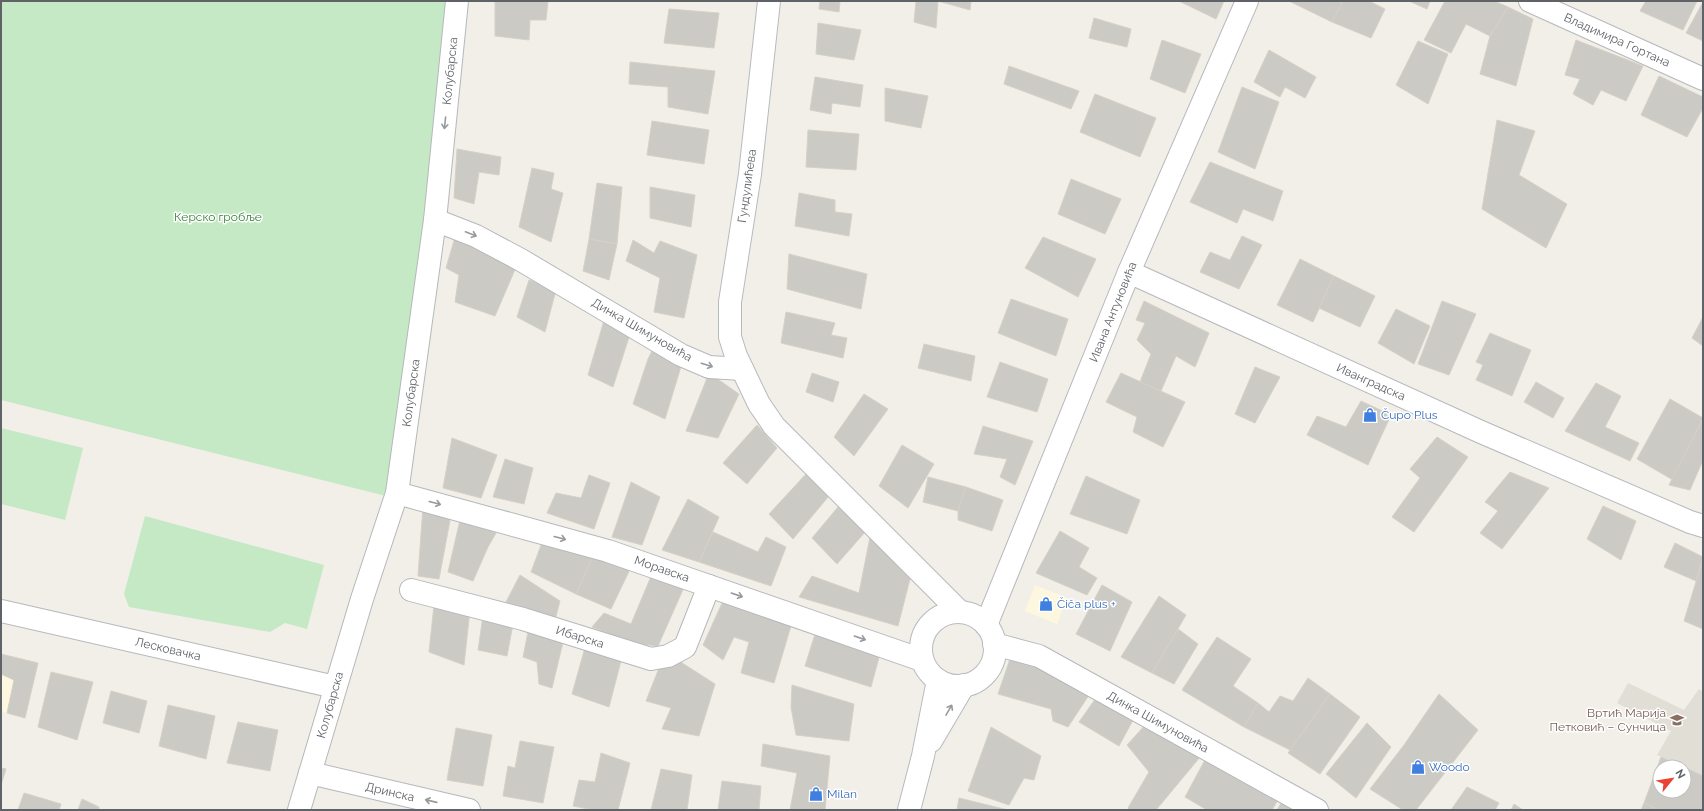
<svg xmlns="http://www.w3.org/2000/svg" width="1704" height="811" viewBox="0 0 1704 811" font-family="Raleway,sans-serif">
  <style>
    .commercial { fill: #fef7e0 }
    .education { fill: #e1ded6 }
    .green { fill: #c5e8c5 }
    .building { fill: #cccac5; stroke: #d6d1c6 }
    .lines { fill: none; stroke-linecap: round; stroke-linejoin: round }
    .street-casing { stroke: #b5b8bc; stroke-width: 24 }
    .secondary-casing { stroke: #b6babf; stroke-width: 24 }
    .street { stroke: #fff; stroke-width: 22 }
    .secondary { stroke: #fff; stroke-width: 22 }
    .oneway { stroke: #979a9d }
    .labels { text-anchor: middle; stroke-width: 3; stroke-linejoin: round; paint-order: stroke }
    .street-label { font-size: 12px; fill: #5f6368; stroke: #fff }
    .park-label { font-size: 12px; fill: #348238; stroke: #fff }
    .shop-label { font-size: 12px; fill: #366cbe; stroke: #fff; text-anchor: start }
    .education-label { font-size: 12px; fill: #785e54; stroke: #fff; text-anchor: end }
  </style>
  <rect width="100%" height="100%" fill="#f1efe8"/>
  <g class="commercial">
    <path d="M 1035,585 L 1067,598 L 1057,624 L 1025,611 Z"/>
    <path d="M 1,674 L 14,680 L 7,713 L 1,711 Z"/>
  </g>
  <path class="education" d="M 1628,683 L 1684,710 L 1699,689 L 1703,692 L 1703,776 L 1657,755 L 1671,731 L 1617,703 Z"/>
  <g class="green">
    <path d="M 1,1 L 462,1 L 402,500 L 1,400 Z"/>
    <path d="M 1,428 L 83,448 L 65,520 L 1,504 Z"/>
    <path d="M 145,516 L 324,565 L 307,629 L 285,623 L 270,632 L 129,607 L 124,594 Z"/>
  </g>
  <g class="building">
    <path d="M 495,1 L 548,1 L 546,20 L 530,20 L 529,40 L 495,36 Z"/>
    <path d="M 820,1 L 840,1 L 839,12 L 819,9 Z"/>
    <path d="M 916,1 L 971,1 L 970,10 L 938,1 L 936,28 L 914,22 Z"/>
    <path d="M 1179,1 L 1224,1 L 1216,19 Z"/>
    <path d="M 1289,1 L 1338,1 L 1342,3 L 1332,22 Z"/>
    <path d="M 1343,1 L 1369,1 L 1385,9 L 1371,38 L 1332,22 Z"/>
    <path d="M 1409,1 L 1430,1 L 1427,9 Z"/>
    <path d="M 1445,1 L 1494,1 L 1508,7 L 1490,36 L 1466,24 L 1451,53 L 1424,40 Z"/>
    <path d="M 1646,1 L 1697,1 L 1683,30 L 1640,11 Z"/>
    <path d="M 1703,2 L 1703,41 L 1686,33 Z"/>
    <path d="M 1508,7 L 1533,19 L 1516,86 L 1480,74 L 1490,36 Z"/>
    <path d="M 669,9 L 719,13 L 714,48 L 664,43 Z"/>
    <path d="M 1094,18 L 1131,29 L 1127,47 L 1089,38 Z"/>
    <path d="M 818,23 L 861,30 L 854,60 L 816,54 Z"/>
    <path d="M 1162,40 L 1201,54 L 1185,93 L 1150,79 Z"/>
    <path d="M 1576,40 L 1643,66 L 1626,101 L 1601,90 L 1593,105 L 1573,94 L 1580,79 L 1565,75 Z"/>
    <path d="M 1418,41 L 1448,54 L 1428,104 L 1396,85 Z"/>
    <path d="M 1269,50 L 1316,77 L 1305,98 L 1285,87 L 1280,97 L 1254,82 Z"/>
    <path d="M 630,62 L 715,71 L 708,114 L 668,107 L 668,87 L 629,84 Z"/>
    <path d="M 1009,66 L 1079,91 L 1071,109 L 1004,84 Z"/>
    <path d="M 1659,76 L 1703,97 L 1703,108 L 1687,137 L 1641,115 Z"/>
    <path d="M 815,77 L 863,85 L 860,107 L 832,103 L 831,114 L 810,110 Z"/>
    <path d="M 1242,87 L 1279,102 L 1255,169 L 1218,152 Z"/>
    <path d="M 885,88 L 928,96 L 921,128 L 885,121 Z"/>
    <path d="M 1095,94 L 1156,118 L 1140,157 L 1080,132 Z"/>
    <path d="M 1497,120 L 1535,131 L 1519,175 L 1567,204 L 1546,248 L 1482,209 Z"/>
    <path d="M 652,121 L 709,130 L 704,164 L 647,155 Z"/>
    <path d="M 808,130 L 859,134 L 856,170 L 806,167 Z"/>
    <path d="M 457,149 L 501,157 L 499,175 L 479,172 L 474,204 L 454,198 Z"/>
    <path d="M 1210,162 L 1283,191 L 1273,221 L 1243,209 L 1237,223 L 1190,202 Z"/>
    <path d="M 532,168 L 554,173 L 551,189 L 563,193 L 551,242 L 519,227 Z"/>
    <path d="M 1071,179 L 1121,199 L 1105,234 L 1058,214 Z"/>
    <path d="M 597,183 L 622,187 L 617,244 L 589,239 Z"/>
    <path d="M 650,187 L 695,195 L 691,227 L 650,218 Z"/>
    <path d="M 799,193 L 835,200 L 835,212 L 852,214 L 849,236 L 795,226 Z"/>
    <path d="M 1242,236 L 1262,245 L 1239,289 L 1200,272 L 1210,252 L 1230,260 Z"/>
    <path d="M 455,237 L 517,265 L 495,316 L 455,302 L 459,275 L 446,268 Z"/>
    <path d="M 1043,237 L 1096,259 L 1078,297 L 1025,268 Z"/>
    <path d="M 589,239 L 617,244 L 609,280 L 583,271 Z"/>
    <path d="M 633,240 L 654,253 L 660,241 L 697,255 L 684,318 L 654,312 L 660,278 L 626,261 Z"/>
    <path d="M 789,254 L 867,274 L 861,309 L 787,289 Z"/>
    <path d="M 1300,259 L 1334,276 L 1313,322 L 1277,305 Z"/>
    <path d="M 1334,276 L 1375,296 L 1360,327 L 1319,308 Z"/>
    <path d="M 529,280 L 556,290 L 545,332 L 517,317 Z"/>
    <path d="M 1011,299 L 1068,319 L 1056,356 L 998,333 Z"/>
    <path d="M 1144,301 L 1209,333 L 1195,367 L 1176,356 L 1161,391 L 1140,382 L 1151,354 L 1137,340 L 1145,323 L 1136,320 Z"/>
    <path d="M 1442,301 L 1476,314 L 1449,375 L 1418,364 Z"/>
    <path d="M 1396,309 L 1430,326 L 1414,364 L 1378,343 Z"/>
    <path d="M 786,312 L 835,323 L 831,335 L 847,338 L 843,358 L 781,343 Z"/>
    <path d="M 605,317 L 630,334 L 613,387 L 588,375 Z"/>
    <path d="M 1703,317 L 1703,346 L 1692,338 Z"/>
    <path d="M 1490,333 L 1531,350 L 1512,396 L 1476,380 L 1483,365 L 1476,362 Z"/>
    <path d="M 924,344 L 975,356 L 971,381 L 918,368 Z"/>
    <path d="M 655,345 L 683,360 L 665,419 L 633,404 L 648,359 Z"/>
    <path d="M 1000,362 L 1048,379 L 1037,412 L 987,397 Z"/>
    <path d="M 1255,367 L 1280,377 L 1255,423 L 1235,414 Z"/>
    <path d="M 709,373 L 739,394 L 718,438 L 686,431 Z"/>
    <path d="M 812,373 L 839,382 L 833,402 L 806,392 Z"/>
    <path d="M 1121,373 L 1185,402 L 1163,447 L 1133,432 L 1137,417 L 1106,402 Z"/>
    <path d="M 1536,382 L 1564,398 L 1553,418 L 1524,402 Z"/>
    <path d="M 1596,383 L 1621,396 L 1605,427 L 1639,443 L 1630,461 L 1565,431 Z"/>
    <path d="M 864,394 L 888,409 L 854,456 L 834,437 Z"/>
    <path d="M 1670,399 L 1703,418 L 1673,480 L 1637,459 Z"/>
    <path d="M 1361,401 L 1391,415 L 1368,465 L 1307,435 L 1317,416 L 1346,427 Z"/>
    <path d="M 1702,421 L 1703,460 L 1690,490 L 1669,485 Z"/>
    <path d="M 757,425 L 777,448 L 747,484 L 723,463 Z"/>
    <path d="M 983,426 L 1033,441 L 1015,485 L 1000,477 L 1007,459 L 974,454 Z"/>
    <path d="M 1437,437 L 1468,457 L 1414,532 L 1392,517 L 1420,478 L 1410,469 Z"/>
    <path d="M 452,438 L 497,455 L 481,498 L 443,488 Z"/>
    <path d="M 902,445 L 934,464 L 908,508 L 879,486 Z"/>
    <path d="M 505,459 L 533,468 L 524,504 L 493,497 Z"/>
    <path d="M 1510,472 L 1549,488 L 1502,549 L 1480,533 L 1498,511 L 1485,502 Z"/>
    <path d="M 806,474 L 829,496 L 793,539 L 769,514 Z"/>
    <path d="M 589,475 L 610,483 L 594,529 L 547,513 L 556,493 L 581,498 Z"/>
    <path d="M 1086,476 L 1140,500 L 1127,534 L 1070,514 Z"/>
    <path d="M 928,477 L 966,487 L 958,511 L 923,502 Z"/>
    <path d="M 631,482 L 660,497 L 642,545 L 612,537 Z"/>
    <path d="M 966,487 L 1003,500 L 992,531 L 958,520 L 958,511 Z"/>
    <path d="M 688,499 L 719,517 L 699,562 L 662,550 Z"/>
    <path d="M 423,506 L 451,515 L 439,579 L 418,576 Z"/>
    <path d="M 1603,506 L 1636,521 L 1621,560 L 1587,539 Z"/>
    <path d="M 838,507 L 866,531 L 837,564 L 812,538 Z"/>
    <path d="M 460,520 L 496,533 L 488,547 L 473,581 L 448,572 Z"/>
    <path d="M 1060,531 L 1089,548 L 1079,567 L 1097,578 L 1087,595 L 1036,573 Z"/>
    <path d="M 713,532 L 758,552 L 766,537 L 786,547 L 771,586 L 699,562 Z"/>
    <path d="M 870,537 L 910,579 L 898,626 L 799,597 L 812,576 L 859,593 Z"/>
    <path d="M 543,540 L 595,552 L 576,594 L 531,572 Z"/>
    <path d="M 1675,543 L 1703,557 L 1696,581 L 1664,567 Z"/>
    <path d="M 595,552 L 632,565 L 611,609 L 576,594 Z"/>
    <path d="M 1703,559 L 1703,629 L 1684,621 Z"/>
    <path d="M 652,574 L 685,585 L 658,646 L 633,643 L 592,627 L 604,613 L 631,624 Z"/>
    <path d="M 520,575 L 560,601 L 555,620 L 506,602 Z"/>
    <path d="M 1102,585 L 1132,602 L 1110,651 L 1076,634 Z"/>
    <path d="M 1159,596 L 1186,615 L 1152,673 L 1121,657 Z"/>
    <path d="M 723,601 L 793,619 L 774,683 L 741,673 L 749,642 L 734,637 L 723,660 L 703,645 Z"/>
    <path d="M 434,605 L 470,610 L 464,665 L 429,652 Z"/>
    <path d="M 483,616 L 513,624 L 507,656 L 478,650 Z"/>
    <path d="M 529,627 L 564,638 L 552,688 L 539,684 L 537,662 L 523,657 Z"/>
    <path d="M 1178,629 L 1198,644 L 1174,684 L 1152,673 Z"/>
    <path d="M 816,631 L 881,650 L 871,687 L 805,666 Z"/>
    <path d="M 1217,637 L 1251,659 L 1233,686 L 1258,703 L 1244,727 L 1182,690 Z"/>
    <path d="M 586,644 L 622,657 L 609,707 L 572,694 Z"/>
    <path d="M 1,654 L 38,663 L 25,718 L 7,713 L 14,680 L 1,674 Z"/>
    <path d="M 676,659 L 715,684 L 699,736 L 662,729 L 671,708 L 646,701 L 661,663 Z"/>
    <path d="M 1010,659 L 1024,659 L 1091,692 L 1068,727 L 1053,721 L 1051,709 L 998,694 Z"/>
    <path d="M 51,672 L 93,682 L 77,740 L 38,727 Z"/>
    <path d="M 1308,678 L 1330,694 L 1290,750 L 1244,727 L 1258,703 L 1269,712 L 1280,696 L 1293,701 Z"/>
    <path d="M 792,685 L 854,704 L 849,741 L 796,735 L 791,707 Z"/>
    <path d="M 111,691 L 147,701 L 139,733 L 103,723 Z"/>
    <path d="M 1330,694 L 1360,717 L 1320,774 L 1288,753 Z"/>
    <path d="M 1439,694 L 1478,730 L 1416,810 L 1403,810 L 1370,789 L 1404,745 Z"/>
    <path d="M 1096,698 L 1133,720 L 1119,746 L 1079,722 Z"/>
    <path d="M 168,705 L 215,716 L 206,759 L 159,746 Z"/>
    <path d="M 238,722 L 278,730 L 270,771 L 227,763 Z"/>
    <path d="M 1147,723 L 1201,756 L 1156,810 L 1130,810 L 1128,808 L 1149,772 L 1127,745 Z"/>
    <path d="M 1367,723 L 1391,747 L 1356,798 L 1326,774 Z"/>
    <path d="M 991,727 L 1041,756 L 1034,780 L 1024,778 L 1009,805 L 968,791 Z"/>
    <path d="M 456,728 L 492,735 L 483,786 L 447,780 Z"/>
    <path d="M 520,741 L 554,747 L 543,803 L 503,796 L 508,766 L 515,768 Z"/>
    <path d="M 763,744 L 830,756 L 825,810 L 790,810 L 797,773 L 761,766 Z"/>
    <path d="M 601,753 L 630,763 L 618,810 L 594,810 L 573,806 L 579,780 L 595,782 Z"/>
    <path d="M 1661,757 L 1683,767 L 1660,767 L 1660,791 L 1684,791 L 1684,767 L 1703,776 L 1703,810 L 1659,810 L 1644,803 Z"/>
    <path d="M 1206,758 L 1279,798 L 1272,810 L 1207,810 L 1185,797 Z"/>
    <path d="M 1,768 L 6,769 L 1,785 Z"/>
    <path d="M 661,769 L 692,775 L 687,810 L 651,810 Z"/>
    <path d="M 722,781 L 761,786 L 759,810 L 718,810 Z"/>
    <path d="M 1467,787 L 1499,803 L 1495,810 L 1451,810 Z"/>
    <path d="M 24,793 L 61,804 L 59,810 L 18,810 Z"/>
    <path d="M 959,798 L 1008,810 L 957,810 Z"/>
    <path d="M 82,799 L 99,807 L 99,810 L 78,810 Z"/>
    <path d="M 1283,800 L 1297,810 L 1277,810 Z"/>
    <path d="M 1644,803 L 1659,810 L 1641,810 Z"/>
    <path d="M 1514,804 L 1523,810 L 1511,810 Z"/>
  </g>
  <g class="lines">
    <defs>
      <g id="street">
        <path d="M 1530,1 L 1703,79"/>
        <path d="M 435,220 L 476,236 L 521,260 L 681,355 L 709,367 L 742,369"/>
        <path d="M 1129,272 L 1481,432 L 1690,522 L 1703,526"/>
        <path d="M 397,493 L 608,551 L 922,660"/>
        <path d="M 411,590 L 523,619 L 651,659 L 668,656 L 685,647 L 709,586"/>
        <path d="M 1,611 L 335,687"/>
        <path d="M 986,625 L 1129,272 L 1247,1"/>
        <path d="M 994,644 L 1039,656 L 1317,810"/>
        <path d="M 310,773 L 469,810"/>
        <path d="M 299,810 L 362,599 L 397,493 L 435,220 L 457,1"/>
      </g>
      <g id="secondary">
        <path d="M 769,1 L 750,174 L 730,302 L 730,337 L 736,356 L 759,404 L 774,426 L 960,612"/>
        <circle cx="958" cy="649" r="37"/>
        <path d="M 931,741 L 964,685"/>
        <path d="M 909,810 L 923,756 L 938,680"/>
      </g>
    </defs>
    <use href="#street" class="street-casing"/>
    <use href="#secondary" class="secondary-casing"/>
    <use href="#street" class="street"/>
    <use href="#secondary" class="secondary"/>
  </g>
  <defs><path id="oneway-shaft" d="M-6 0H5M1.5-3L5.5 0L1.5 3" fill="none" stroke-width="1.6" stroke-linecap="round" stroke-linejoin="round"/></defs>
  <g class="oneway">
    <use href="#oneway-shaft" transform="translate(445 123) rotate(96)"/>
    <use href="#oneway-shaft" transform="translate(471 234) rotate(21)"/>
    <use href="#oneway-shaft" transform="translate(707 365) rotate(17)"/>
    <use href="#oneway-shaft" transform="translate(435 503) rotate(15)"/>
    <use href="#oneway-shaft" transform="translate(560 538) rotate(15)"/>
    <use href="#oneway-shaft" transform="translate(737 595) rotate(19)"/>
    <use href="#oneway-shaft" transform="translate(860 638) rotate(19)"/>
    <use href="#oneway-shaft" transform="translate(949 710) rotate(-60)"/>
    <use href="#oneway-shaft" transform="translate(431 801) rotate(-167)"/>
  </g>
  <defs>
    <symbol id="shop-bare" viewBox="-9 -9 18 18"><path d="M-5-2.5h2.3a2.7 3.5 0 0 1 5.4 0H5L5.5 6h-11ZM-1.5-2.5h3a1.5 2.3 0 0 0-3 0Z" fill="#3f7fe0" stroke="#fff" stroke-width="2.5" paint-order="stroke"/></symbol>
    <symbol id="school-bare" viewBox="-9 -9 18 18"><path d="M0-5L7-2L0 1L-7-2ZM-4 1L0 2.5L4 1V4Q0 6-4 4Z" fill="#8d6e63" stroke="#fff" stroke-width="2.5" paint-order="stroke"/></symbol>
  </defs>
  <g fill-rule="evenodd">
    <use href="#shop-bare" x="1360" y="405" width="20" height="20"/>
    <use href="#shop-bare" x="1036" y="594" width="20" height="20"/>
    <use href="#school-bare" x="1667" y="710" width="20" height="20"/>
    <use href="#shop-bare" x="1408" y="757" width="20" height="20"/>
    <use href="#shop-bare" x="806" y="784" width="20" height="20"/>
  </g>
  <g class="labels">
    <g class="street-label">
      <text transform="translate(1617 40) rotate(24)" y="4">Владимира Гортана</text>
      <text transform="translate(450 71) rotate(-84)" y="4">Колубарска</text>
      <text transform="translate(747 186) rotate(-82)" y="4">Гундулићева</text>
      <text transform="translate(1113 312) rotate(-68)" y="4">Ивана Антуновића</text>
      <text transform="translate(642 330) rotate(30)" y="4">Динка Шимуновића</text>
      <text transform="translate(1371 382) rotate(24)" y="4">Иванградска</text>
      <text transform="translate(411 393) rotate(-82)" y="4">Колубарска</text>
      <text transform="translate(662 569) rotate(19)" y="4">Моравска</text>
      <text transform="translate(580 637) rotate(17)" y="4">Ибарска</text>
      <text transform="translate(168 649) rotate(13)" y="4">Лесковачка</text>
      <text transform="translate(330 705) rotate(-74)" y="4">Колубарска</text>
      <text transform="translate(1158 722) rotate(29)" y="4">Динка Шимуновића</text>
      <text transform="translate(390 792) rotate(13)" y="4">Дринска</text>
    </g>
    <g class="park-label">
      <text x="218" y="221">Керско гробље</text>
    </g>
    <g class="shop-label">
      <text x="1381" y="419">Čupo Plus</text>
      <text x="1057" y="608">Čiča plus +</text>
      <text x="1429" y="771">Woodo</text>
      <text x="827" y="798">Milan</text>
    </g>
    <g class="education-label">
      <text x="1666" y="717">Вртић Марија<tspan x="1666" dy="14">Петковић – Сунчица</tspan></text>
    </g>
  </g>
  <rect width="1704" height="811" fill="none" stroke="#5f6368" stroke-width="4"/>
  <g transform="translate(1672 779) rotate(60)"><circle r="19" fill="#ffffff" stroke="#bfc1c3"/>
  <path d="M0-3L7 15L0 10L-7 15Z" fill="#ea4335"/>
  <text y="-6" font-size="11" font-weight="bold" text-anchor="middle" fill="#5f6368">N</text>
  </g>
</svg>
